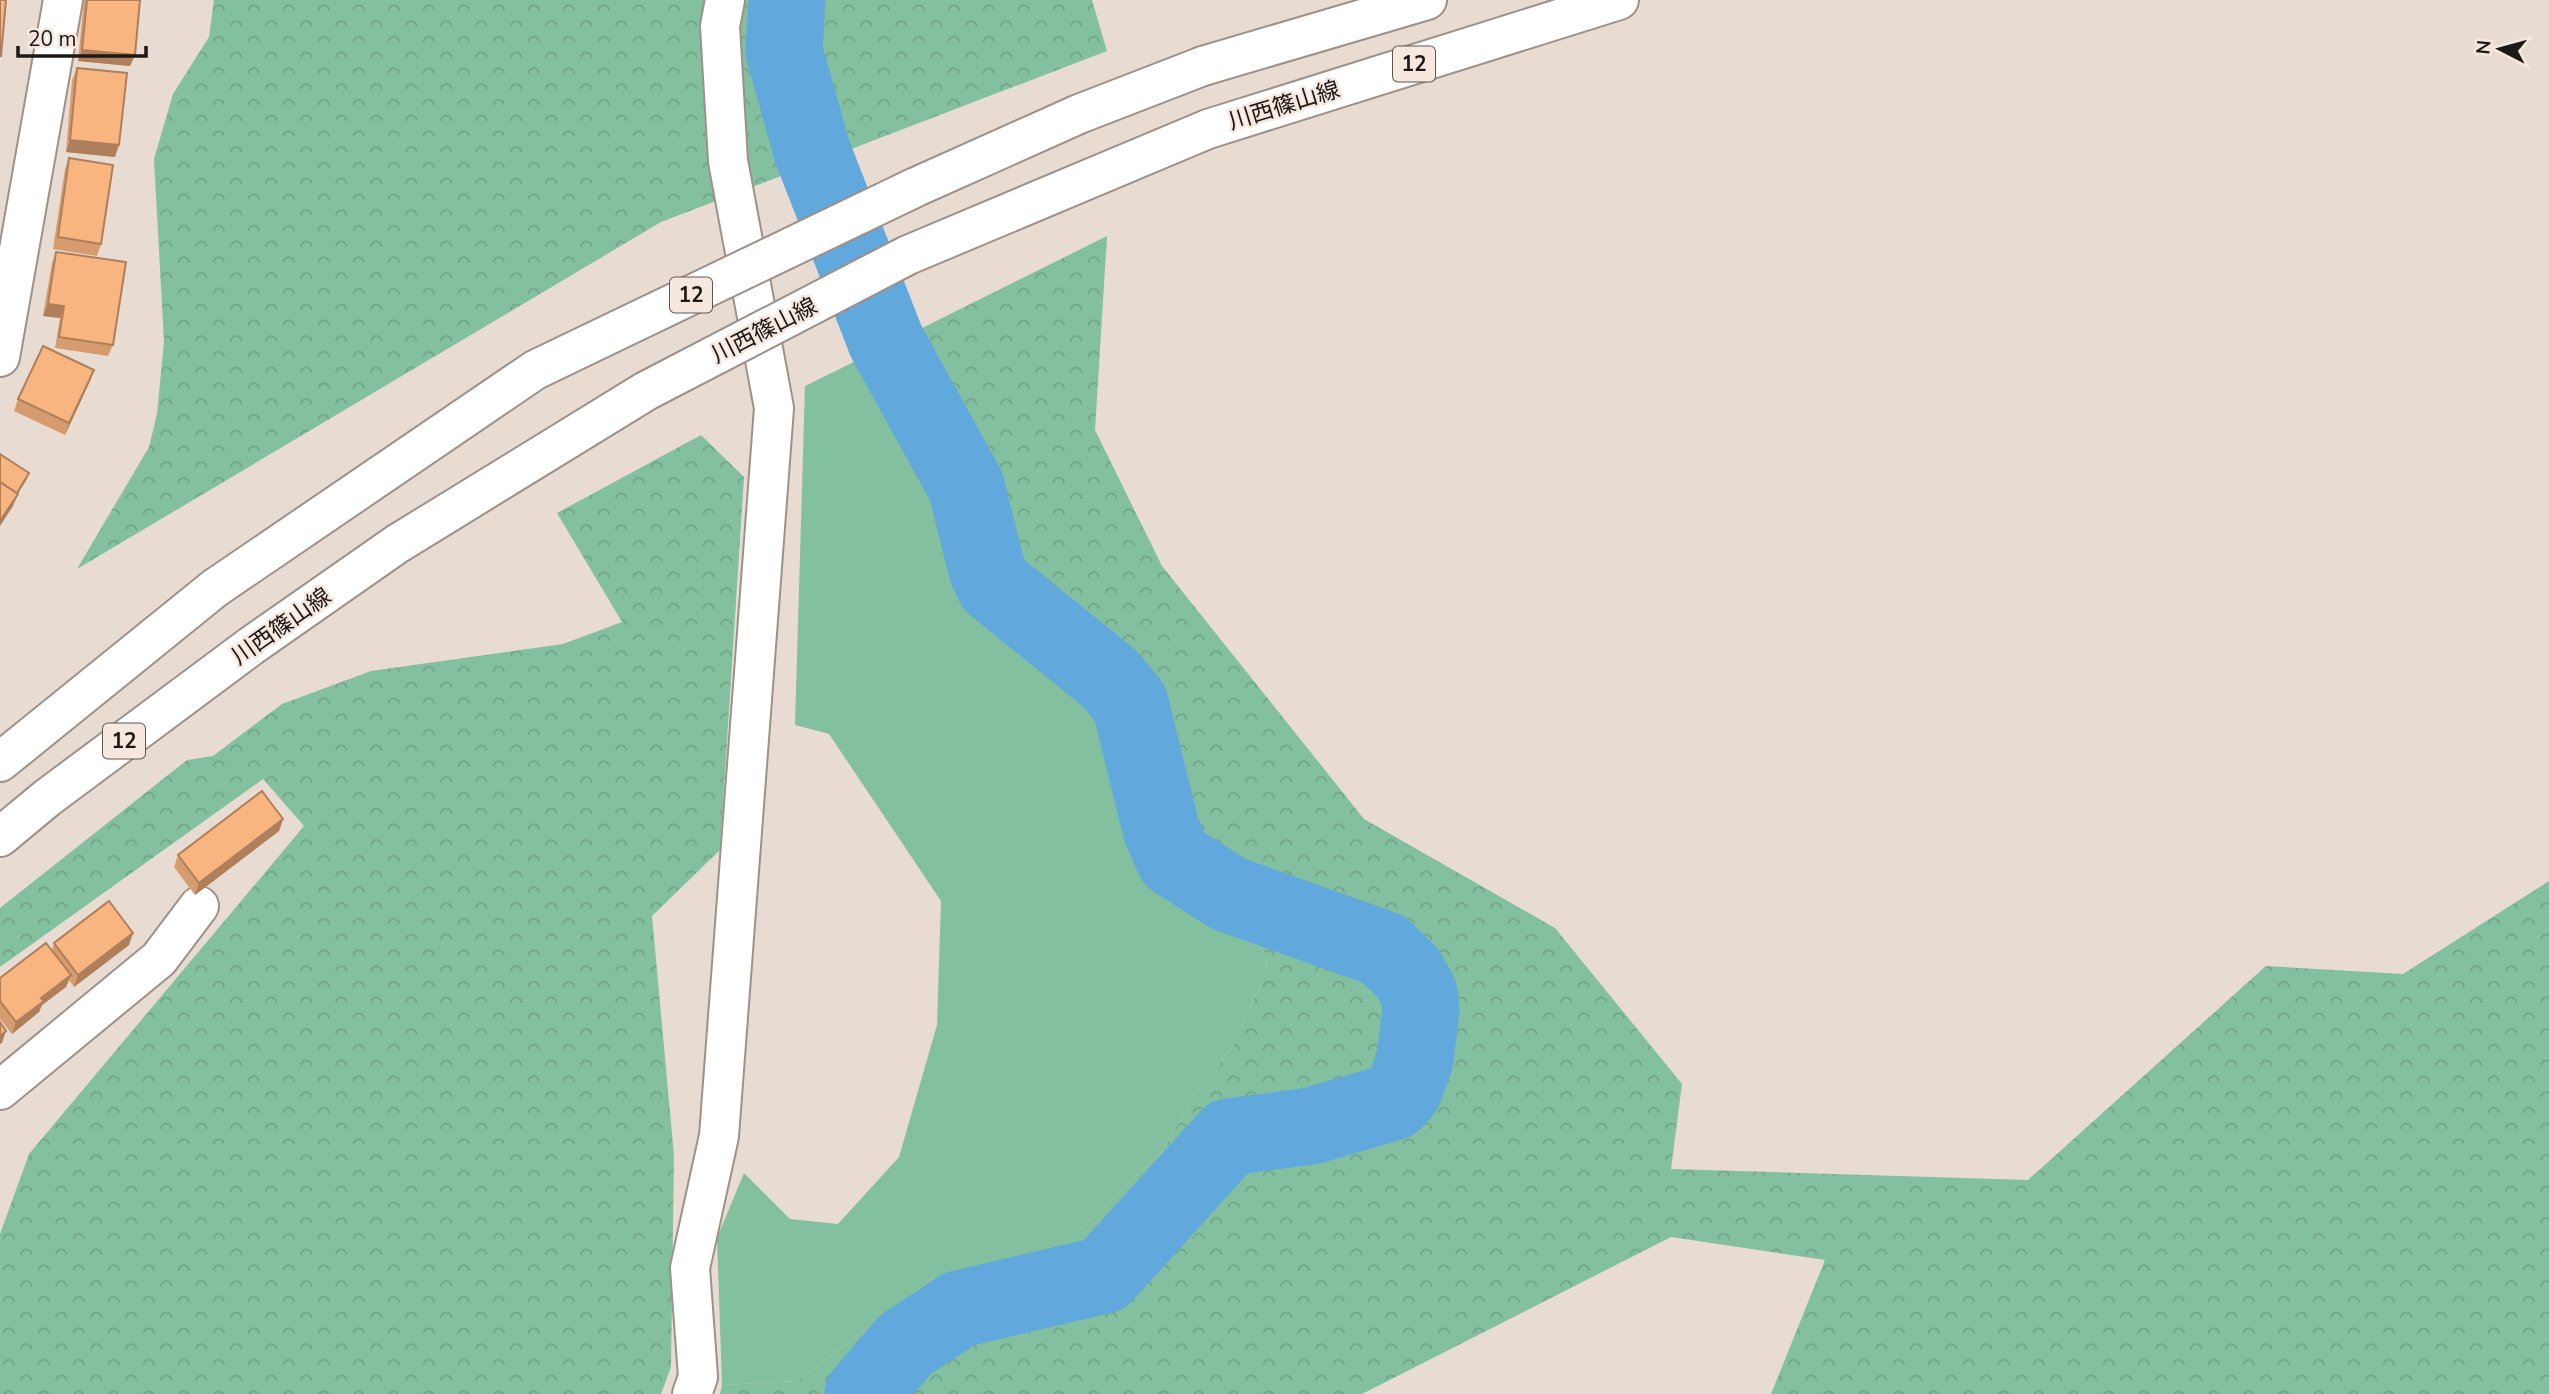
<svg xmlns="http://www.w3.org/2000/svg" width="2549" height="1394" viewBox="0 0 2549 1394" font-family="'Nunito Sans','Noto Sans JP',sans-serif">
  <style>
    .green { fill: #83c09f }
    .forest { fill: url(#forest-crowns) }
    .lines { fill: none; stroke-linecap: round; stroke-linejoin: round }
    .river { stroke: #61a9dc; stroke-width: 77 }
    .street-casing { stroke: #9d9188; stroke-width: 42 }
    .primary-casing { stroke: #9d9188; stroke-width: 42 }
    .street { stroke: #fff; stroke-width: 38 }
    .primary { stroke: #fff; stroke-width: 38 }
    .primary-bridge-casing { stroke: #9d9188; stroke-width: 42; stroke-linecap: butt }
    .primary-bridge { stroke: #fff; stroke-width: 38 }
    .wall { fill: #d69c6e }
    .shaded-wall { fill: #ae7f5a }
    .building { fill: #f9b580; stroke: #ae7f5a; stroke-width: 2 }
    .labels { text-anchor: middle; stroke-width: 5; stroke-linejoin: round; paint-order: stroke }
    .shield { fill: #f6e8df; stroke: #5d5651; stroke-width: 2 }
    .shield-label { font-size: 21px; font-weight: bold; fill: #1c1814 }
    .street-label { font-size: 23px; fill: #1c1814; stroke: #f6e8df }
  </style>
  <defs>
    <pattern id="forest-crowns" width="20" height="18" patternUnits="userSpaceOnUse" patternTransform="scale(1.75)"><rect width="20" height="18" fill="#83c09f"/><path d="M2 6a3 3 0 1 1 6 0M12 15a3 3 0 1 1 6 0" fill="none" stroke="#71a488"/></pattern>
  </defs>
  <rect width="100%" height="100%" fill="#e8dbd2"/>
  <path class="green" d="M 868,355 L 1006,625 L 1116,706 L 1155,845 L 1266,954 L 1267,971 L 1231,1049 L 1196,1092 L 1163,1150 L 1063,1246 L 931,1280 L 797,1381 L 722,1385 L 717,1238 L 744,1173 L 790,1219 L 838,1224 L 899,1157 L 937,1025 L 941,901 L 829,734 L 795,725 L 805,386 Z"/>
  <g class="forest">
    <path d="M 214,0 L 1092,0 L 1107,51 L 661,222 L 77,569 L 149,447 L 157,414 L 164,342 L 154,159 L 173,94 L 209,37 Z"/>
    <path d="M 1107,236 L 1095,430 L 1162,566 L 1364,819 L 1555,928 L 1682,1084 L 1671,1169 L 2028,1180 L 2266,966 L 2403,974 L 2549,881 L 2549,1394 L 1771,1394 L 1825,1260 L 1671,1237 L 1362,1394 L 720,1394 L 722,1385 L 797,1381 L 931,1280 L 1063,1246 L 1163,1150 L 1196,1092 L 1231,1049 L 1267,971 L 1266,954 L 1154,845 L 1116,706 L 1006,625 L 868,355 Z"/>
    <path d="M 701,435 L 744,477 L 720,850 L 652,916 L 674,1156 L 671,1367 L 661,1394 L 0,1394 L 0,1234 L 29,1154 L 304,826 L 263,779 L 0,967 L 0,908 L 187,760 L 213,756 L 282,704 L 371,671 L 563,644 L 622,622 L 557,513 Z"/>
  </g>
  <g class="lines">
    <path class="river" d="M 787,0 L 784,51 L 812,151 L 886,341 L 966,486 L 987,570 L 994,585 L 1109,678 L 1130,703 L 1161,829 L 1174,859 L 1229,894 L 1383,949 L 1407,972 L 1419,993 L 1421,1010 L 1415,1059 L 1404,1090 L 1393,1102 L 1311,1126 L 1229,1137 L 1104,1275 L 959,1309 L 905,1345 L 863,1394"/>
    <defs>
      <g id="street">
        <path d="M 0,357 L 63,0"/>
        <path d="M 0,1090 L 159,959 L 199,906"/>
        <path d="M 692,1394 L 698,1377 L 690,1268 L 719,1136 L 774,408 L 728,161 L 720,26 L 725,0"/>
      </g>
      <g id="primary">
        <path d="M 1203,66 L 1427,0"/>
        <path d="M 1208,129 L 1619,0"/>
        <path d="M 0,762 L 215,588"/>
        <path d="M 0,837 L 47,798 L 251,646"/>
      </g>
    </defs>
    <use href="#street" class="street-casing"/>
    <use href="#primary" class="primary-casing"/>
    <use href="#street" class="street"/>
    <use href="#primary" class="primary"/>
    <defs>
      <g id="primary-bridge">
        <path d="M 215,588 L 535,370 L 916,187 L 1079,114 L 1203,66"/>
        <path d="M 251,646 L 397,544 L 646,391 L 908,255 L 1208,129"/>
      </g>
    </defs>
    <use href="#primary-bridge" class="primary-bridge-casing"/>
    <use href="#primary-bridge" class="primary-bridge"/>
  </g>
  <g class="wall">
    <path d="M 84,0 L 140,0 L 135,55 L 130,66 L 78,61 Z"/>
    <path d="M 77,68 L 115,157 L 66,152 L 72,80 Z"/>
    <path d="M 69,158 L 101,244 L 97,256 L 53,249 L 65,169 Z"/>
    <path d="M 56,252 L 113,345 L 108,356 L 55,348 L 60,318 L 43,316 L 52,263 Z"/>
    <path d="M 94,370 L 90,381 L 65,435 L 14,411 L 18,399 Z"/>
    <path d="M 283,819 L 279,831 L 195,895 L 174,867 L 178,855 Z"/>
    <path d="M 54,943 L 129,945 L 74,987 L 69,980 L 66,987 L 42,1005 L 39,1012 L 12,1034 L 0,1019 L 0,978 L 52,950 Z"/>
  </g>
  <g class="shaded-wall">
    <path d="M 82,50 L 135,55 L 130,66 L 78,61 Z"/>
    <path d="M 70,140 L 119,145 L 115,157 L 66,152 Z"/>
    <path d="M 48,304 L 64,306 L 60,318 L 43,316 Z"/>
    <path d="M 94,370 L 90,381 L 65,435 L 69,423 Z"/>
    <path d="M 29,473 L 27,479 L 17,495 L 18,494 L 13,506 L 0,526 L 0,521 Z"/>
    <path d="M 283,819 L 279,831 L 195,895 L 199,883 Z"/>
    <path d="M 133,933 L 129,945 L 74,987 L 78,975 Z"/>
    <path d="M 71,975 L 66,987 L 42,1005 L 39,1012 L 12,1034 L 16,1022 L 41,998 Z"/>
    <path d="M 6,1031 L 2,1043 L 0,1044 L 0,1036 Z"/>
  </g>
  <g class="building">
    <path d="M 0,0 L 6,0 L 1,56 L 0,56 Z"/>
    <path d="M 87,0 L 140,0 L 135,55 L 82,50 Z"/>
    <path d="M 77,68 L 127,73 L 119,145 L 70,140 Z"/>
    <path d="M 69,158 L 113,165 L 101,244 L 58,237 Z"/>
    <path d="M 56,252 L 126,262 L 113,345 L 59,337 L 64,306 L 48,304 Z"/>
    <path d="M 43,346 L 94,370 L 69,423 L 18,399 Z"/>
    <path d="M 0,454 L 29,473 L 17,493 L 0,482 Z"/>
    <path d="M 0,482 L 18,494 L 0,521 Z"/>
    <path d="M 262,791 L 283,819 L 199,883 L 178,855 Z"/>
    <path d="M 109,901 L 133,933 L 78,975 L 54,943 Z"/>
    <path d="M 46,943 L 71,975 L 41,998 L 44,1001 L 16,1022 L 0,1001 L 0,978 Z"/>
    <path d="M 0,1022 L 6,1031 L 0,1036 Z"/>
  </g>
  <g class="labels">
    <g class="shield">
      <rect x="1393" y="46.5" width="42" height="35" rx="5"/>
      <rect x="670" y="277.5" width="42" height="35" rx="5"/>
      <rect x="103" y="723.5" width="42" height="35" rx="5"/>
    </g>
    <g class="shield-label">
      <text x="1414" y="71">12</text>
      <text x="691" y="302">12</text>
      <text x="124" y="748">12</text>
    </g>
    <g class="street-label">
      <text transform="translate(1284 105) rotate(-17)" y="8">川西篠山線</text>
      <text transform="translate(764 330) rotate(-27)" y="8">川西篠山線</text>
      <text transform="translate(281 626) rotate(-35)" y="8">川西篠山線</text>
    </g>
  </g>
  <g transform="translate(2500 49) rotate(276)" stroke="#f6e8df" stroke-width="5" paint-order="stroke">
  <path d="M0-5L12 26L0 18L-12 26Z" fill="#1c1814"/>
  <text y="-10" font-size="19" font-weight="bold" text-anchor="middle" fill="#1c1814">N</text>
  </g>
  <path d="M18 46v10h128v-10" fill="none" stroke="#1c1814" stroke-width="3.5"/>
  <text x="28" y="46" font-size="21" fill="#1c1814" stroke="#f6e8df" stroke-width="5" paint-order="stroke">20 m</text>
</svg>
